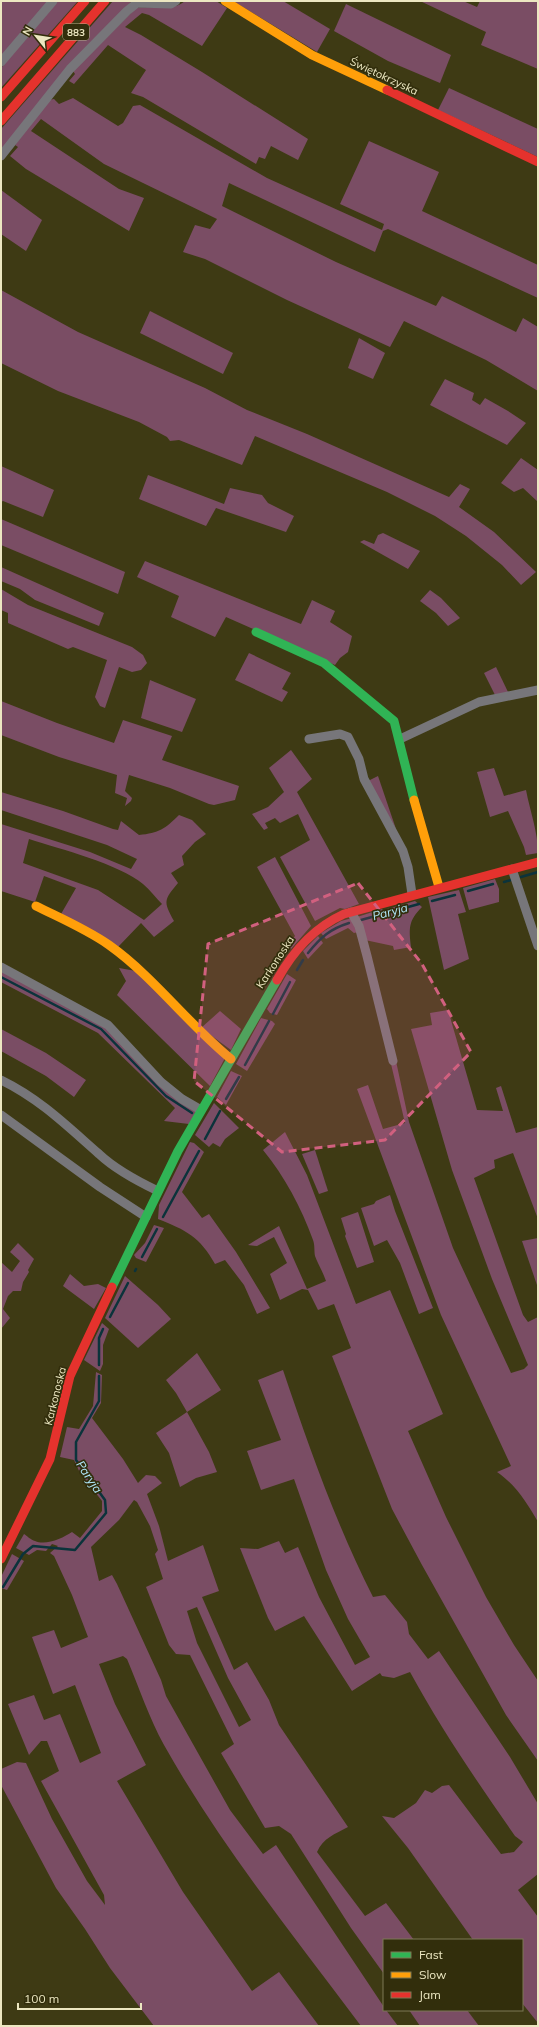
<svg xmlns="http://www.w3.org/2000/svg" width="539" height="2027" viewBox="0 0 539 2027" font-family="Mulish,sans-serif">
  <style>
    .green { fill: #7a4d64; fill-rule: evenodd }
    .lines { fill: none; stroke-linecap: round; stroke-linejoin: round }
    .stream { stroke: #0b333b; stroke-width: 2.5 }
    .street { stroke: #77767a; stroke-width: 9 }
    .fast { stroke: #30b455; stroke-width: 9 }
    .slow { stroke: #ff9f0a; stroke-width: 9 }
    .jam { stroke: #e5322d; stroke-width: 9 }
    .marked { fill: #d1607f; fill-opacity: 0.2; stroke: #d1607f; stroke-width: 3; stroke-dasharray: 8 5; stroke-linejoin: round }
    .labels { text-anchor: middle; stroke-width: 3.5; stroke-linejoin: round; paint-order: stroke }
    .shield { fill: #322e0c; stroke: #b4b08b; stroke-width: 1 }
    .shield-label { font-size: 10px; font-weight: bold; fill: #ece7c1 }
    .street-label { font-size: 11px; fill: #ece7c1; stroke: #322e0c }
    .water-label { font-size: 12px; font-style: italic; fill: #b0e7fa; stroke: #322e0c }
  </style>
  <rect width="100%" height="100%" fill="#3e3a14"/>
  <g class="green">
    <path d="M 1,1 L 50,1 L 1,57 Z"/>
    <path d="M 58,1 L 78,1 L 1,88 L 1,68 Z"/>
    <path d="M 113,1 L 132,1 L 1,151 L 1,129 Z"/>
    <path d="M 185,1 L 216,1 L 227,8 L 202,46 L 149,15 L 142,13 L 125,27 L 141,35 L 202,72 L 308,139 L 298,160 L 271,146 L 265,159 L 259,157 L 256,164 L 143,97 L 131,93 L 146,70 L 108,45 L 74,84 L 69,81 L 75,74 L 73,71 L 136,8 C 152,5 173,12 185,1 Z"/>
    <path d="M 233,1 L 283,1 L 330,29 L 317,52 Z"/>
    <path d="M 420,1 L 463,1 L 477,7 L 480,1 L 538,1 L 538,69 L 481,45 L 486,32 Z"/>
    <path d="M 346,4 L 451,55 L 440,83 L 388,61 L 334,31 Z"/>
    <path d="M 449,88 L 538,129 L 538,157 L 438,110 Z"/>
    <path d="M 73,98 L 118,126 L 123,123 L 133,106 L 140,105 L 267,178 L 382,230 L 384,224 L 340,204 L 369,141 L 439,172 L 422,211 L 538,265 L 538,298 L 388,229 L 383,231 L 375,252 L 229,183 L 222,206 L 336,262 L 436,306 L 442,296 L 516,332 L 523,318 L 538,327 L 538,391 L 486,360 L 404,321 L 390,347 L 287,300 L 205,259 L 183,252 L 195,225 L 210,229 L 217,219 L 104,164 L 41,119 L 31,131 L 119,189 L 144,198 L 129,231 L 26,169 L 10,156 L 18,147 L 15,145 L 49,100 L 54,99 L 59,104 Z"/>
    <path d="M 1,190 L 42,220 L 26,251 L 1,234 Z"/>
    <path d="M 1,290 L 78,332 L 205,388 L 247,410 L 307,434 L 449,497 L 460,484 L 470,489 L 459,507 L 494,532 L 536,572 L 521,585 L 502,565 L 466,536 L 435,516 L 387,492 L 255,436 L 242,465 L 179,440 L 170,441 L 167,437 L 139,422 L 58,391 L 1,363 Z"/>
    <path d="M 150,311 L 233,353 L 223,374 L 140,333 Z"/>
    <path d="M 359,338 L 385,353 L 373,379 L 348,368 Z"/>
    <path d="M 445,379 L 474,393 L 472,400 L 480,405 L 485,398 L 508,411 L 526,423 L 507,445 L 430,405 Z"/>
    <path d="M 521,458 L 538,470 L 538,502 L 523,488 L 514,492 L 501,483 Z"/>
    <path d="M 1,466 L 54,490 L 43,517 L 3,501 L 1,502 Z"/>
    <path d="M 148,475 L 224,504 L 230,488 L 262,495 L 268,503 L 294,516 L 286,532 L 216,508 L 206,526 L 139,499 Z"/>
    <path d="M 1,519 L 125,572 L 118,594 L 1,545 Z"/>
    <path d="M 383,533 L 420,551 L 408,569 L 360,542 L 364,540 L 374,544 L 378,535 Z"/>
    <path d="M 145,561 L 301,624 L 312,600 L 335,611 L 330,622 L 352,636 L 348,652 L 340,658 L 335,665 L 226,617 L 215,637 L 171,617 L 179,596 L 137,577 Z"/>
    <path d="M 1,567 L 104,613 L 99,626 L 35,600 L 20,589 L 1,581 Z"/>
    <path d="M 1,589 L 28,605 L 132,647 L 143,655 L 147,663 L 141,670 L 132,672 L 119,667 L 105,708 L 100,706 L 95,697 L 107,660 L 73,647 L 68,649 L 8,623 L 8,613 L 1,610 Z"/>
    <path d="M 430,590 L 441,598 L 460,618 L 448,626 L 436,613 L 420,601 Z"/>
    <path d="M 249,653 L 291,673 L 282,689 L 288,692 L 282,702 L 235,680 Z"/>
    <path d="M 496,667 L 508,692 L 495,695 L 484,673 Z"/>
    <path d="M 150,680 L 196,699 L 182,732 L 141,718 Z"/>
    <path d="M 1,701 L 57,723 L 114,743 L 123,720 L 172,736 L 162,760 L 239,786 L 235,800 L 214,805 L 209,804 L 170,788 L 129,775 L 125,791 L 132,798 L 131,801 L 125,806 L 127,798 L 115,793 L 117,775 L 59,757 L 1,735 Z"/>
    <path d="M 291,750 L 312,779 L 297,792 L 359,904 L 345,909 L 340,908 L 315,921 L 280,857 L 310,840 L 298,814 L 280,823 L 275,818 L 265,823 L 268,828 L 264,830 L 252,814 L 268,807 L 284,792 L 269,768 Z"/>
    <path d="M 494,768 L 504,796 L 526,790 C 530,811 538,832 538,853 L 526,855 L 524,847 L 508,811 L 490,817 L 477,772 Z"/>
    <path d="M 378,776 L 396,829 L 368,781 Z"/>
    <path d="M 1,792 L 63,811 L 113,829 L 118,830 L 121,821 L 139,835 C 159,833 165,829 179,815 L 192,820 L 206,834 L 195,842 L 182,856 L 184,865 L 171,873 L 178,883 C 164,900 163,901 174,921 L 154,937 L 141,923 L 118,947 L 61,914 L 76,888 L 44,876 L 35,902 L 1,891 L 1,824 L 90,852 L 131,869 L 137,859 L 107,845 L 1,810 ZM 29,839 C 60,849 119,864 143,884 C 150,890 156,898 162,904 L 144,920 L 98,890 L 23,863 Z"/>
    <path d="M 275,857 L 311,926 L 291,949 L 287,946 L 295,936 L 257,867 Z"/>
    <path d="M 495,879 L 499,889 L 499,902 L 469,910 L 463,888 Z"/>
    <path d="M 459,890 L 466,912 L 458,914 L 469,959 L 444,970 L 428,897 Z"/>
    <path d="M 415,901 L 422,907 C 408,921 409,928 411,947 L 394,950 L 393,946 L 365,940 L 357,917 L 382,909 L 387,915 L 387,909 Z"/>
    <path d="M 352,918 L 358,932 L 354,933 L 348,928 L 326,939 L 321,933 L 341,921 Z"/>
    <path d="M 318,936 L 323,943 L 308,959 L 303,951 Z"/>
    <path d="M 119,968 L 136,971 L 225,1058 L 210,1086 L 117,995 L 126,981 Z"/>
    <path d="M 1,970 L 103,1025 L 196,1112 L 189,1124 L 164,1121 L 175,1108 L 98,1033 L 1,982 Z"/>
    <path d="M 287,974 L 296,980 L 277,1015 L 270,1013 L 267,1009 Z"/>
    <path d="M 448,1010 L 477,1110 L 503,1111 L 496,1088 L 501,1086 L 516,1133 L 538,1127 L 538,1219 L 513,1153 L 494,1160 L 495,1168 L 474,1178 L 523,1315 L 528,1322 L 538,1317 L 538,1522 C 527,1503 516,1485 497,1472 L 511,1466 L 441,1315 L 357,1089 L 368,1085 L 383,1129 L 405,1123 L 391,1064 L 396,1061 L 409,1122 L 453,1248 L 511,1373 L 524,1369 L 528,1365 L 492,1279 L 452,1170 L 411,1029 L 432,1025 L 430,1013 Z"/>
    <path d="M 220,1011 L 241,1029 L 231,1050 L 201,1028 Z"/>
    <path d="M 261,1018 L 272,1021 L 275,1024 L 247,1071 L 236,1064 Z"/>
    <path d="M 1,1029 L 46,1053 L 86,1080 L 74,1097 L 46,1076 L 1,1051 Z"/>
    <path d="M 231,1071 L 242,1076 L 226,1105 L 217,1097 Z"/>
    <path d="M 214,1103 L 239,1128 L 225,1139 L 220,1147 L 213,1143 L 209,1147 L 195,1135 Z"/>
    <path d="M 285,1132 L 307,1175 L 356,1304 L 390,1290 L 443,1414 L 408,1431 L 446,1517 L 486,1597 L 514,1645 L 538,1681 L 538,1761 L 506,1715 L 422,1565 L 392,1509 L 332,1356 L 351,1348 L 334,1304 L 318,1310 L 308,1290 L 302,1289 L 280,1300 L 270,1274 L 287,1263 L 274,1237 L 257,1246 L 248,1245 L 279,1226 L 307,1289 L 326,1281 C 323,1272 318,1264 315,1256 C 314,1251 315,1245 313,1240 C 301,1207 285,1177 263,1150 Z"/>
    <path d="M 190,1142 L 194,1143 L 204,1152 L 182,1192 L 202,1218 L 209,1214 L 236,1252 L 270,1308 L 257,1314 L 244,1285 L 225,1260 L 215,1264 C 200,1237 186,1230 158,1219 L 159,1205 Z"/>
    <path d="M 315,1150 L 328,1191 L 319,1194 L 302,1154 Z"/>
    <path d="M 390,1195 L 395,1211 L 433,1308 L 419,1314 L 400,1263 L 387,1240 L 374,1246 L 361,1208 L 374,1204 L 376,1201 Z"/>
    <path d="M 358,1212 L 374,1262 L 357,1268 L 345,1236 L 346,1234 L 341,1218 Z"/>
    <path d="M 154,1225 L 164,1228 L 146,1262 L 136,1258 L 134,1255 L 145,1243 Z"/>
    <path d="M 538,1238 L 538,1288 L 522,1241 Z"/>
    <path d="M 18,1243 L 34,1259 L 28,1270 L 29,1272 L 23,1282 L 21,1291 L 13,1291 L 8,1296 L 3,1309 L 10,1318 L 1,1329 L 1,1262 L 12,1272 L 20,1261 L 10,1252 Z"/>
    <path d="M 70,1274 L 84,1286 L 98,1284 L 106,1288 L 94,1309 L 63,1286 Z"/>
    <path d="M 125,1276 L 158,1305 L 171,1319 L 138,1348 L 105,1318 Z"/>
    <path d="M 102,1323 L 109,1329 L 103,1345 L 103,1364 L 100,1371 L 84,1360 Z"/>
    <path d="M 197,1353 L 221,1390 L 187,1412 L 209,1452 L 217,1472 L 196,1478 L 180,1487 L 169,1453 L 156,1433 L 187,1412 L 176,1393 L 166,1380 Z"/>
    <path d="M 283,1370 C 309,1447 336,1524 373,1597 L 385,1595 L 407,1622 L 409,1634 L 428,1659 L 439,1651 L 510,1757 L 538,1804 L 538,1874 L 518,1890 L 538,1917 L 538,2023 L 522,2003 L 522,1940 L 473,1940 L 408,1848 L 382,1816 L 394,1818 L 416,1803 L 425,1790 L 432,1793 L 442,1786 L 449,1785 L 501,1854 L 514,1852 L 523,1842 L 515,1836 C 478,1783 441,1729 410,1672 L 394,1678 L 382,1676 L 380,1673 L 352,1691 L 304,1616 L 275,1631 L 268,1618 L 240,1548 L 258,1549 L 279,1541 L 285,1553 L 298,1547 L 319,1597 L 355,1665 L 370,1657 L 348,1619 L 326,1570 L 294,1479 L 261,1490 L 247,1451 L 281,1440 L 258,1380 Z"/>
    <path d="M 96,1372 L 102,1375 L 101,1403 L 92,1418 L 123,1459 L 138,1483 L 146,1475 L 155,1476 L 162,1483 L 147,1494 L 159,1526 L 168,1561 L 203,1545 L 219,1591 L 202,1597 L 234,1670 L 247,1662 L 269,1700 L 279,1725 L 348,1827 C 335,1834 323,1838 317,1852 L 365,1916 L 386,1903 L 414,1940 L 384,1940 L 384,1974 L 351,1928 L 291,1834 L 279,1826 L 265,1828 L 221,1753 L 234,1744 L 190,1655 L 176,1654 L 169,1645 L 146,1587 L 163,1579 L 155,1554 L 158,1550 L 150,1526 L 137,1502 L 134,1500 L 119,1520 L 91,1547 L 99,1581 L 112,1575 L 117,1584 L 161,1680 L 166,1696 L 230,1810 L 263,1854 L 276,1845 L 384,2007 L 384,2010 L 386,2010 L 398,2026 L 361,2026 C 293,1935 220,1845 164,1745 C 149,1718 139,1687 127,1659 L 123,1656 L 99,1664 L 115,1704 L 146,1765 L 117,1781 L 183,1892 L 252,1991 L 279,1972 L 319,2026 L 154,2026 L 110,1968 L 85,1929 L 56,1888 L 1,1785 L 1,1769 L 17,1762 L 26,1763 L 52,1819 L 87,1881 L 105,1905 L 104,1895 L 41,1781 L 59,1771 L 47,1741 L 41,1741 L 29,1755 L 8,1704 L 34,1695 L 44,1720 L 60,1714 L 80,1763 L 101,1753 L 75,1685 L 53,1694 L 32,1637 L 54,1630 L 61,1648 L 88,1637 L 72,1595 L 54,1556 L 50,1553 L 58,1546 L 52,1544 L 46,1551 L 37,1550 L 29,1555 L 16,1548 L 24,1534 C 27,1536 31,1540 35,1541 C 46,1546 63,1538 72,1532 L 80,1538 L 102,1511 L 102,1501 L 80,1473 L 74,1460 L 60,1457 L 67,1427 L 79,1429 L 93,1406 ZM 197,1607 L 228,1678 L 251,1720 L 239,1727 L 197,1643 L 187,1611 Z"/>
    <path d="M 12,1554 L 24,1561 L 7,1590 L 1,1588 L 1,1577 Z"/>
    <path d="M 409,2010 L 467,2010 L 479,2026 L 420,2026 Z"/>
  </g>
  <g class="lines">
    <g class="stream">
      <path d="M 521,877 L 538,872"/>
      <path d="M 504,882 L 511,880"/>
      <path d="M 468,891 L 493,884"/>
      <path d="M 432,901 L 455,895"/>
      <path d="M 361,920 L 419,904"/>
      <path d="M 308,953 C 321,937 330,929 349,923"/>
      <path d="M 297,970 L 303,960"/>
      <path d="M 1,977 L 101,1029 L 166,1096 L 192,1113"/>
      <path d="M 273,1014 L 290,982"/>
      <path d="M 245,1065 L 269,1021"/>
      <path d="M 226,1099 L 239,1077"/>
      <path d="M 205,1139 L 220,1111"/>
      <path d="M 163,1217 L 199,1151"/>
      <path d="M 142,1257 L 157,1229"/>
      <path d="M 135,1271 L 136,1269"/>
      <path d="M 110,1317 L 128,1283"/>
      <path d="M 99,1365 L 99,1338 L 103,1329"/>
      <path d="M 3,1587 L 23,1554 L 33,1546 L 75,1550 L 106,1513 L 105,1500 L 76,1460 L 76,1442 L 99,1401 L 99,1376"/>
    </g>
    <g class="street">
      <path d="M 1,62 L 53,1"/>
      <path d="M 1,156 L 70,69 L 127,11 L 137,3 L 171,4 L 176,1"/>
      <path d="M 309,739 L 340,734 L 348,737 L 359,759 L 364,779 L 403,851 L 408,867 L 412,894"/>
      <path d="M 400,739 L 479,702 L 538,690"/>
      <path d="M 512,869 L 538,946"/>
      <path d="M 351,912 L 359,926 L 367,956 L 393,1061"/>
      <path d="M 1,967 L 108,1025 L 161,1082 L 182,1099 L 201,1110"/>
      <path d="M 1,1080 C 40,1099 67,1126 99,1154 C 116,1170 137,1181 158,1191"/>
      <path d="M 1,1115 L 100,1187 L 146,1217"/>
    </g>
    <g class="fast">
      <path d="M 256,632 L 324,663 L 394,721 L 414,800"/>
      <path d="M 112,1287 L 178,1151 L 277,980"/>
    </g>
    <g class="slow">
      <path d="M 225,1 L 312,55 L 387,90"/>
      <path d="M 414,800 L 439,887"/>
      <path d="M 36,906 C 60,918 86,929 109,945 C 154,977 188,1024 231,1059"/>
    </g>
    <g class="jam">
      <path d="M 387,90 L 538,162"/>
      <path d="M 1,97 L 85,1"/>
      <path d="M 1,121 L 105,1"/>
      <path d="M 277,980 C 293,951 313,928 344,914 L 538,862"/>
      <path d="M 1,1559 L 50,1459 L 70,1376 L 112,1287"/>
    </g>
  </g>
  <path class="marked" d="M 358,883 L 422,964 L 471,1052 L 385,1140 L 282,1152 L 194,1081 L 208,944 Z"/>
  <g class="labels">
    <rect class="shield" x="63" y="24" width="26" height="16" rx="3"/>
    <g class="shield-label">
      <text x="76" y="36">883</text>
    </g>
    <g class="street-label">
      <text transform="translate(384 76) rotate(25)" y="4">Świętokrzyska</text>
      <text transform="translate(275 962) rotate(-57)" y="4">Karkonoska</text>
      <text transform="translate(55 1396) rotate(-76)" y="4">Karkonoska</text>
    </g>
    <g class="water-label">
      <text transform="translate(390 912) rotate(-15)" y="4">Paryja</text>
      <text transform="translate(89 1477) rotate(56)" y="4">Paryja</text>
    </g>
  </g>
  <rect width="539" height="2027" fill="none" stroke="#ece7c1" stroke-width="4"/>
  <rect x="383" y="1939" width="140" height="72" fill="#322e0c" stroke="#7c7854"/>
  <rect x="391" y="1952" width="20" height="6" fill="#30b455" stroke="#7c7854"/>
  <text x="419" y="1959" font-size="12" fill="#ece7c1">Fast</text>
  <rect x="391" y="1972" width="20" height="6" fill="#ff9f0a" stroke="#7c7854"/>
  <text x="419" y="1979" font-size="12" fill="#ece7c1">Slow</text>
  <rect x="391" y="1992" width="20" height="6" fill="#e5322d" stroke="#7c7854"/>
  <text x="419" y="1999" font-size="12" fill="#ece7c1">Jam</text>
  <g transform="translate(36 36) rotate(300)" stroke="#322e0c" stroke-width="3" paint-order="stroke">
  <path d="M0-3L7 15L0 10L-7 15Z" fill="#ece7c1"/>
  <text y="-6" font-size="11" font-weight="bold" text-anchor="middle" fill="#ece7c1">N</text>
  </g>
  <path d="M18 2003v6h123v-6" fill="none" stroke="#ece7c1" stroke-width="2"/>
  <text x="24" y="2003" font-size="12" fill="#ece7c1" stroke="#322e0c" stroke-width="3" paint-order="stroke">100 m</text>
</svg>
